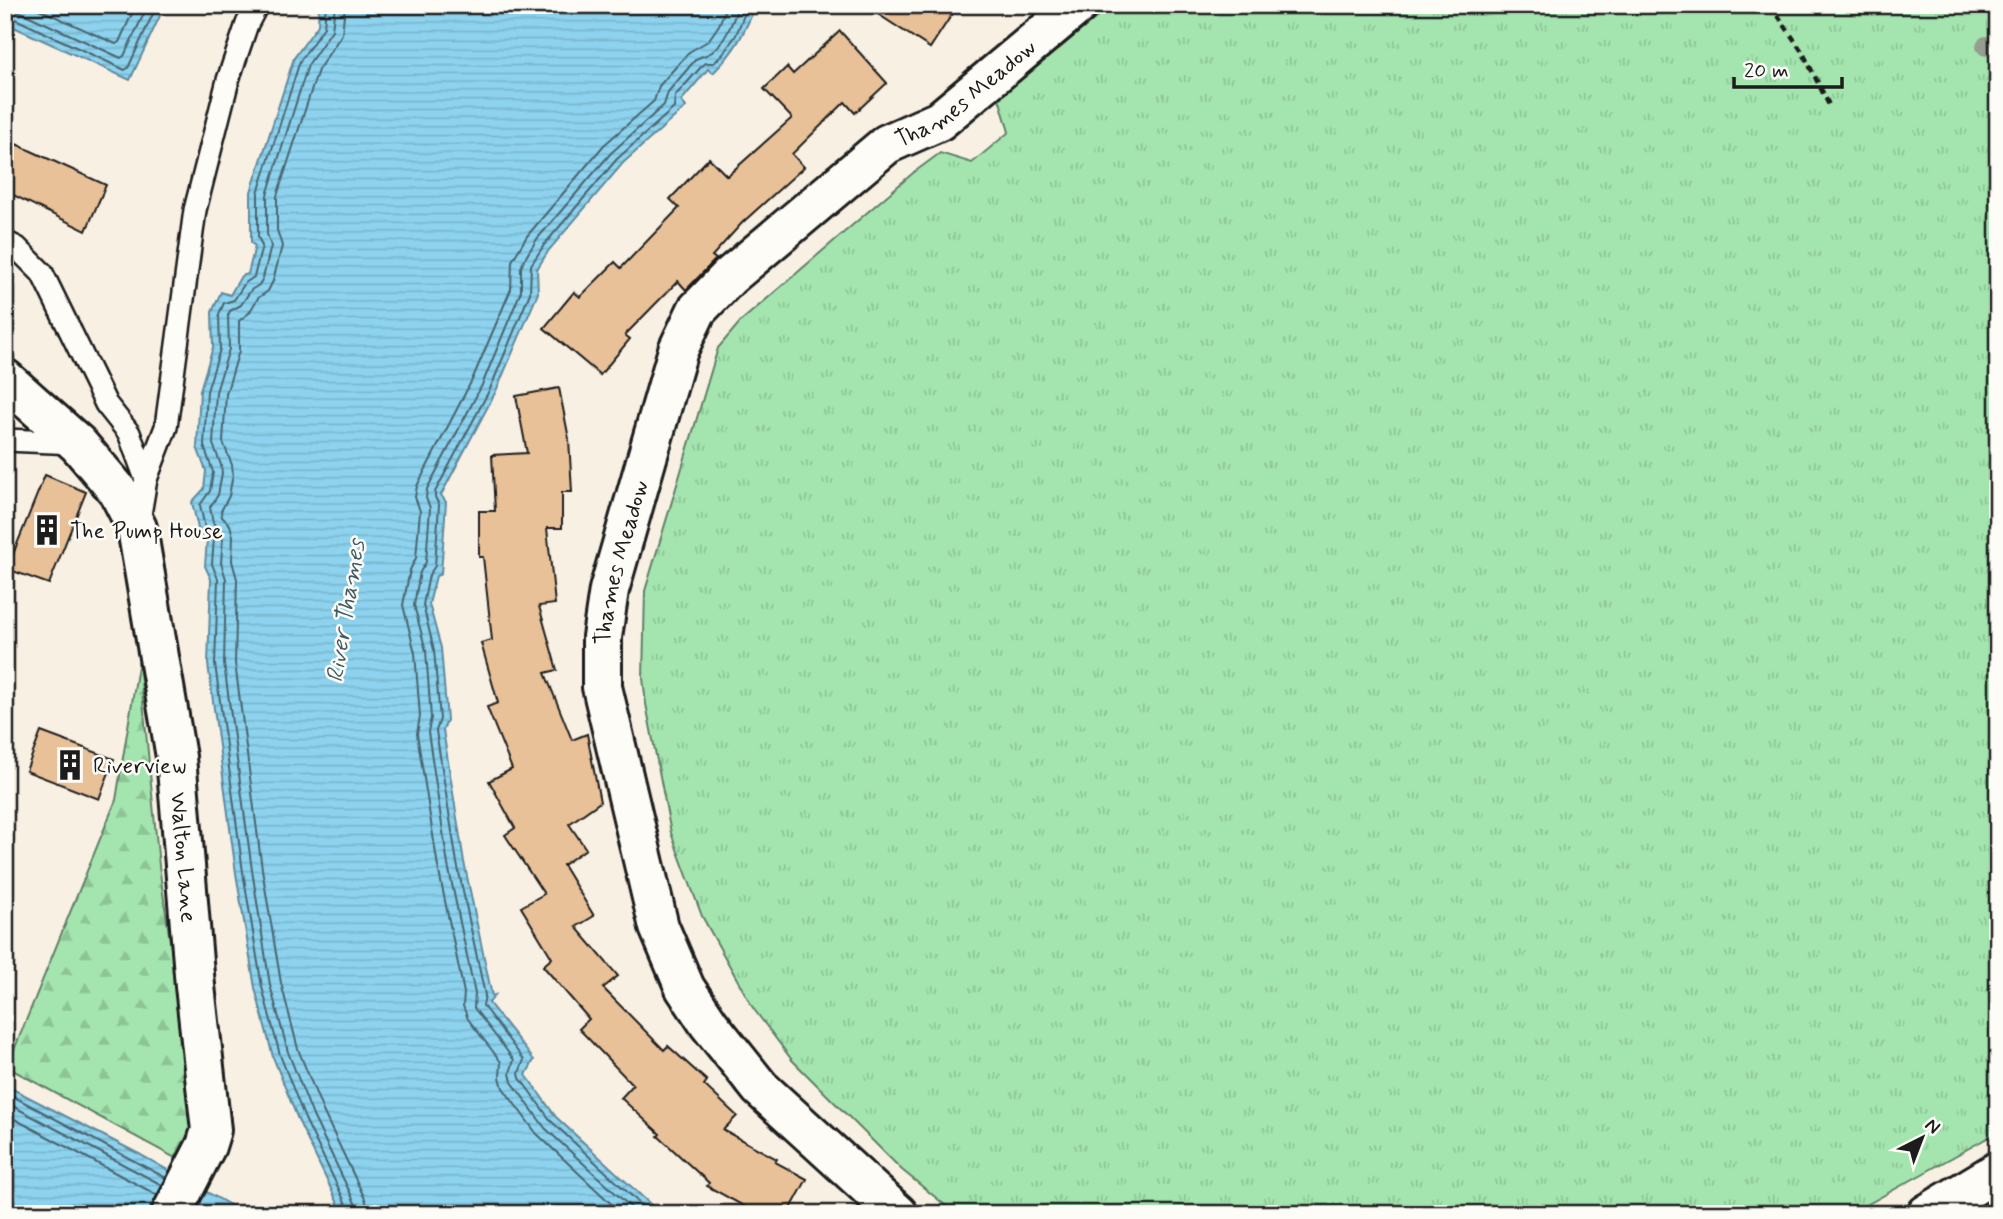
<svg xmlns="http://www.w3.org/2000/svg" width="2003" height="1219" viewBox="0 0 2003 1219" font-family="Mynerve,sans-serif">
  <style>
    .grass { fill: url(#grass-tufts); stroke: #608066; stroke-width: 2 }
    .forest { fill: url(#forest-firs); stroke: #608066; stroke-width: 2 }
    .water { fill: url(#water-rules); stroke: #608a9b; stroke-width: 2 }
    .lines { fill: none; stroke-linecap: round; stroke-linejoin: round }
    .shore { stroke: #496570; stroke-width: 2 }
    .building { fill: #e8c198; stroke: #1c1c1c; stroke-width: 2 }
    .service-casing { stroke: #1c1c1c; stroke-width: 26 }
    .minor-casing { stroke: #1c1c1c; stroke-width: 44 }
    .path { stroke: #1c1c1c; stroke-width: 4.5; stroke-dasharray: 7 5; stroke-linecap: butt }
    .service { stroke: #fdfcf7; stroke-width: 21 }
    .minor { stroke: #fdfcf7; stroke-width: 38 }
    .tree { fill: #969c8e }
    .labels { text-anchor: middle; stroke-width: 5; stroke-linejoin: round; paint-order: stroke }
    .street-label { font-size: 23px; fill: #1c1c1c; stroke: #fdfcf7 }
    .poi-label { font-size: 23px; fill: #1c1c1c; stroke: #fdfcf7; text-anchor: start }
    .water-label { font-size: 24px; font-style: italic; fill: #445c66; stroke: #fdfcf7 }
  </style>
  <defs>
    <pattern id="grass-tufts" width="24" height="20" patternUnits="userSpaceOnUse" patternTransform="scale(1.75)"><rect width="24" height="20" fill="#a4e5af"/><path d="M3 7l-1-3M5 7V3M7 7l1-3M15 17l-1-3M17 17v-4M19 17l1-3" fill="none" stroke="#8dc496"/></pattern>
    <pattern id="forest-firs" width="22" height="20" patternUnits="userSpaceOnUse" patternTransform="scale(1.75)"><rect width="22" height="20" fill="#a4e5af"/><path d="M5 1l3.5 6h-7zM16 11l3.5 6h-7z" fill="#8dc496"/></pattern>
    <pattern id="water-rules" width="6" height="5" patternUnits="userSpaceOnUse" patternTransform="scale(1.75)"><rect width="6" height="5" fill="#8dd3ef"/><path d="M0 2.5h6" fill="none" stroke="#79b5cc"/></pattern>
  </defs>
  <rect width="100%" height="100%" fill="#f9f0e4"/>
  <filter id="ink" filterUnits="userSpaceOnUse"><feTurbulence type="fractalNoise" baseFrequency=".0143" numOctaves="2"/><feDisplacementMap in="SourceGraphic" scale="14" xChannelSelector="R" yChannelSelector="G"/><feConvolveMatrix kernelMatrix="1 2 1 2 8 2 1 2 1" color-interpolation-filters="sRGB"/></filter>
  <g filter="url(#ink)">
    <path class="grass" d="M 1112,5 L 1998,5 L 1998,1132 L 1850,1214 L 956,1214 L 902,1170 L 792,1060 L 753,1008 L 702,916 L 671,833 L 646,704 L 643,678 L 645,591 L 718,348 L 741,321 L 913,173 L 940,153 L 972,163 L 1009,132 L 999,98 Z"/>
    <path class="forest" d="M 139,660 L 159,866 L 196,1119 L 175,1158 L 7,1067 L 116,800 Z"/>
    <g class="water">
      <path d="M 5,5 L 165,5 L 130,80 L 5,23 Z"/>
      <path d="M 319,5 L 756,5 C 743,35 736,50 713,73 L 708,69 L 681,101 L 686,107 L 623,163 L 549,250 L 537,269 L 538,293 L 496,391 L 441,495 L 446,502 L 441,574 L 436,576 L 429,604 L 441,648 L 447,720 L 443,730 L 464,862 L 492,996 L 495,995 L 489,1003 L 534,1060 L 526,1075 L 556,1117 L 661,1214 L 343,1214 L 299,1122 L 273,1057 L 255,988 L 236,873 L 208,664 L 211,579 L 205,566 L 207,539 L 199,533 L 192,502 L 204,489 L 206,471 L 197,447 L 200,390 L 213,347 L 212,312 L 221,292 L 230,295 L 241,276 L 248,274 L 255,246 L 251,243 L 251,192 L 294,58 L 318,25 Z"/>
      <path d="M 5,1085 L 139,1154 L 246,1214 L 5,1214 Z"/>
    </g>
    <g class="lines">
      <g class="shore">
        <path d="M 30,5 L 116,44 L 119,42 L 136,5"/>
        <path d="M 326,5 L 324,27 L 300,61 L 258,193 L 258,237 L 262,246 L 254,277 L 245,283 L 234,300 L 224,303 L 219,314 L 220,349 L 207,391 L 204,446 L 213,472 L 210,491 L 200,505 L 205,528 L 214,538 L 212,564 L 218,579 L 215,664 L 243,872 L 262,987 L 280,1055 L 305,1119 L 348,1208 L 349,1214"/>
        <path d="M 335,5 L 332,30 L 308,65 L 267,195 L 267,234 L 271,246 L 263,278 L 259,285 L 251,290 L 241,305 L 230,311 L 228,315 L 229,349 L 216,392 L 213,444 L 221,465 L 222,473 L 218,495 L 210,507 L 213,523 L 220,529 L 223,537 L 221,563 L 226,579 L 224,664 L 252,870 L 270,985 L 288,1052 L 313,1116 L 356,1205 L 358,1214"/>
        <path d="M 345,5 L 342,34 L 318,70 L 277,196 L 277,230 L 282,246 L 273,281 L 268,291 L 258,298 L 249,313 L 239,321 L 239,351 L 226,394 L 223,442 L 232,465 L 233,474 L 229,496 L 221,511 L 222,517 L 230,525 L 233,536 L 232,561 L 237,579 L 235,663 L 262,869 L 281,983 L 298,1049 L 323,1111 L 366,1201 L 368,1214"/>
        <path d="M 5,8 L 14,9 L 121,58 L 124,56 L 148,5"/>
        <path d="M 5,17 L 11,17 L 125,70 L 128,68 L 157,5"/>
        <path d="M 5,1092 L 166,1178"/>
        <path d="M 5,1102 L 162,1185"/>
        <path d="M 5,1114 L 157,1195"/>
        <path d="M 622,1214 L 536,1133 L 503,1088 L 500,1077 L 501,1062 L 468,1019 L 463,1006 L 464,993 L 438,867 L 417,734 L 420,716 L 415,653 L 403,605 L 410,570 L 416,558 L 420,511 L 415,497 L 417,486 L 472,380 L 511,289 L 512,261 L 527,236 L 604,145 L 654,101 L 659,86 L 689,52 L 708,41 L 719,25 L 727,5"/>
        <path d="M 638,1214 L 545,1128 L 512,1082 L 510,1073 L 514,1060 L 474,1008 L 475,994 L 448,865 L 428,732 L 431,718 L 426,651 L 414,605 L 420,572 L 426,562 L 430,508 L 426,498 L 427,489 L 482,385 L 521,291 L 521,268 L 524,260 L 537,239 L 611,153 L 664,105 L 668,92 L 696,59 C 701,56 708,55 712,52 C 726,42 733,20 739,5"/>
        <path d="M 651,1214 L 551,1121 L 520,1078 L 519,1073 L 524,1060 L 483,1006 L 485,995 L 457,863 L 436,731 L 440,719 L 434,650 L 423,605 L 429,575 L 435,566 L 439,505 L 435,497 L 435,492 L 490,389 L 530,293 L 531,265 L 544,245 L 617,159 L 674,108 L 675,96 L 702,66 L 706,63 L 714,63 L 723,54 L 736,35 L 748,5"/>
      </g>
    </g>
    <g class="building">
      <path d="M 864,5 L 958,5 L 930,48 Z"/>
      <path d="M 840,31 L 887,83 L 855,113 L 845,102 L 792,154 L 804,167 L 742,223 L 712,256 L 716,259 L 686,290 L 678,281 L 625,335 L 630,339 L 600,375 L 544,328 L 574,292 L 580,297 L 615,262 L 621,268 L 679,208 L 670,199 L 709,158 L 727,176 L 792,118 L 764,89 L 787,67 L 793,74 Z"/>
      <path d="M 5,139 L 106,185 L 86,231 L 5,191 Z"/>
      <path d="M 559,388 L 569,439 L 572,492 L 562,492 L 562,528 L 547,528 L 555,604 L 539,606 L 557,670 L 545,673 L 572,740 L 587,734 L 600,802 L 569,824 L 586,849 L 563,865 L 594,916 L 576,927 L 618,976 L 603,988 L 664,1050 L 668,1046 L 707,1081 L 704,1085 L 737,1116 L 723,1130 L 777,1159 L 775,1162 L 807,1179 L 788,1214 L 758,1214 L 707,1186 L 709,1183 L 658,1136 L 660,1134 L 621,1098 L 633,1085 L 579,1029 L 589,1019 L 543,966 L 552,958 L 521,907 L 544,894 L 505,835 L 515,828 L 489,781 L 512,769 L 487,707 L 498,703 L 481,643 L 492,640 L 483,557 L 479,557 L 479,511 L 495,511 L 492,455 L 527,453 L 516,396 Z"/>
      <path d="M 45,475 L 86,492 L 49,584 L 7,569 Z"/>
      <path d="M 41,732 L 114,759 L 99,799 L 26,771 Z"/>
    </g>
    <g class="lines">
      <defs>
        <g id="service">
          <path d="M 5,242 L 17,248 L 42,273 L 106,404 L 129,433 L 146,479"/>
          <path d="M 5,440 L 76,443"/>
          <path d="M 138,526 L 146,479 L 166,427 L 195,210 L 228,80 L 247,24 L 257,5"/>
        </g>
        <g id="minor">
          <path id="s1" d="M 5,379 L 78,444 L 118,491 L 137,528 L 176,757 L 195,986 L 211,1130 L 206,1146 L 171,1214"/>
          <path id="s2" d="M 898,1214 L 760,1088 L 709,1024 L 685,988 L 659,927 L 602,687 L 602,637 L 609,590 L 678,350 L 697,310 L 729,277 L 887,144 L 939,121 L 1078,5"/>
          <path d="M 1927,1214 L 1998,1171"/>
        </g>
      </defs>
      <use href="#service" class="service-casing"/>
      <use href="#minor" class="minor-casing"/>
      <path class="path" d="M 1771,5 L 1803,53 L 1830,107"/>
      <use href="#service" class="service"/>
      <use href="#minor" class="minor"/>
    </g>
    <circle class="tree" cx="1986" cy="46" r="10"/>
  </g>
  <defs>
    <symbol id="building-bare" viewBox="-9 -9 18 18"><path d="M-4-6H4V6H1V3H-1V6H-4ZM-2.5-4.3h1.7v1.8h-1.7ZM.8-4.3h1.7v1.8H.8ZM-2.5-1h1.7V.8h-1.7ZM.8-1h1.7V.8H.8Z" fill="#1c1c1c" stroke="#fdfcf7" stroke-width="2.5" paint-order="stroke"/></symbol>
  </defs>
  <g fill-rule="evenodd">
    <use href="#building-bare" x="25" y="508" width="44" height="44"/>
    <use href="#building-bare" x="48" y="743" width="44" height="44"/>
  </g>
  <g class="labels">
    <g class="street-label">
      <text dy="8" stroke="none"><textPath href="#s2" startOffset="1363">Thames Meadow</textPath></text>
      <text dy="8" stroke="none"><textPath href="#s2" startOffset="752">Thames Meadow</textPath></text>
      <text dy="8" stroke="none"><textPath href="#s1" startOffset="534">Walton Lane</textPath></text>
    </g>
    <g class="poi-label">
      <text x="70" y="538">The Pump House</text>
      <text x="93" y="773">Riverview</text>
    </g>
    <g class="water-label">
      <text transform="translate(345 611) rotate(-81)" y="8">River Thames</text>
    </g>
  </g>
  <rect width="2003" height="1219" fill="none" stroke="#fdfcf7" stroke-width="28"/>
  <rect x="14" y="14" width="1975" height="1191" fill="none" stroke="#1c1c1c" stroke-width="2.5" filter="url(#ink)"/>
  <g transform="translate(1922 1138) rotate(42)" stroke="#fdfcf7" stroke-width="5" paint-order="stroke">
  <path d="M0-5L12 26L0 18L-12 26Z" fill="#1c1c1c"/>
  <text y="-10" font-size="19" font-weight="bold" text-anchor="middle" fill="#1c1c1c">N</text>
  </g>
  <path d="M1734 77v10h108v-10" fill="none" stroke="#1c1c1c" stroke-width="3.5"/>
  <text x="1744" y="77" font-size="21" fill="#1c1c1c" stroke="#fdfcf7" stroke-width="5" paint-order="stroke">20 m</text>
</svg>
